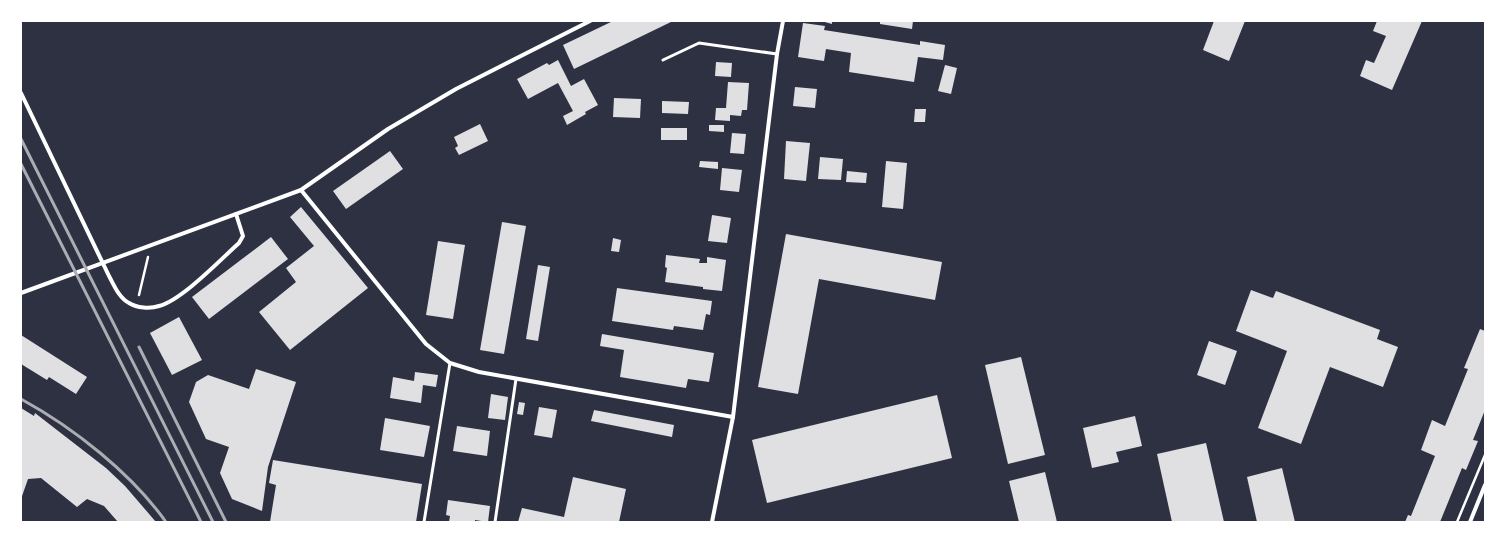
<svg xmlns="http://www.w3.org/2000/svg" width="1506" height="543" viewBox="0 0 1506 543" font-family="'Noto Sans',sans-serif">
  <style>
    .building { fill: #e0e0e3 }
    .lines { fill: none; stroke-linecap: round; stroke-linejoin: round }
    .path { stroke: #fff; stroke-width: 2.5 }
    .service { stroke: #fff; stroke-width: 3 }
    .minor { stroke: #fff; stroke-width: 4 }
    .rail { stroke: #abadb3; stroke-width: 3 }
  </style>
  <rect width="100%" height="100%" fill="#2d3142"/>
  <g class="building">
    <path d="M 613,21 L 673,21 L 574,69 L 563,45 Z"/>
    <path d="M 821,21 L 832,21 L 832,24 Z"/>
    <path d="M 880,21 L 913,21 L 912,29 L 880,24 Z"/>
    <path d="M 1214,21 L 1245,21 L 1229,61 L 1203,50 Z"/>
    <path d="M 1377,21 L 1422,21 L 1392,90 L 1360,76 L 1366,60 L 1374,63 L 1386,36 L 1373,31 Z"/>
    <path d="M 803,23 L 825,26 L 824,30 L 920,45 L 920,41 L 945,45 L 943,60 L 918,57 L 914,82 L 849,72 L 851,53 L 826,49 L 824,61 L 798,57 Z"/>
    <path d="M 558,60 L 571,86 L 584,79 L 598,105 L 585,112 L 586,114 L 567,125 L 563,116 L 573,111 L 558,83 L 528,99 L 517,79 L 547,63 L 549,65 Z"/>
    <path d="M 716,62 L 732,63 L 731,77 L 715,76 Z"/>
    <path d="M 945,65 L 957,68 L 951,94 L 938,91 Z"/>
    <path d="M 728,82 L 749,83 L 747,110 L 742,110 L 741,116 L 730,115 L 730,121 L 715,120 L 716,108 L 726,108 Z"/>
    <path d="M 795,87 L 817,89 L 815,108 L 793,106 Z"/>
    <path d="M 614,98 L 641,99 L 640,118 L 613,117 Z"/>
    <path d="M 662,101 L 689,102 L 688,114 L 662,113 Z"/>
    <path d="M 915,109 L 926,109 L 925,122 L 914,122 Z"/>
    <path d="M 480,124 L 488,141 L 459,155 L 455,148 L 458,146 L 454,137 Z"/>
    <path d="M 709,125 L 724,125 L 724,132 L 709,131 Z"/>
    <rect x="661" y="128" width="26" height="12"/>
    <path d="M 732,133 L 746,134 L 744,154 L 730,153 Z"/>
    <path d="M 786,141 L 810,143 L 806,181 L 784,179 Z"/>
    <path d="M 390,151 L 403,169 L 346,209 L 333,191 Z"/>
    <path d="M 820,157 L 843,159 L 841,180 L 818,179 Z"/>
    <path d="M 700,161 L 718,162 L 718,169 L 699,167 Z"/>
    <path d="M 886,161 L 907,163 L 903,209 L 882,207 Z"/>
    <path d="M 722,168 L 742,170 L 739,192 L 720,190 Z"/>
    <path d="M 847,171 L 867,173 L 866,183 L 846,182 Z"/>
    <path d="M 301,207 L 368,288 L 290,350 L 259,312 L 296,282 L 286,268 L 314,246 L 290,217 Z"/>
    <path d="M 712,215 L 731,218 L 727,243 L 708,241 Z"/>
    <path d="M 502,222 L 526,226 L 504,354 L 480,350 Z"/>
    <path d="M 786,234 L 942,262 L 935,300 L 819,279 L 798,394 L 758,387 Z"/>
    <path d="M 271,237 L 288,259 L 209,319 L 192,297 Z"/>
    <path d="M 613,238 L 621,240 L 619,252 L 611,251 Z"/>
    <path d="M 438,241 L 465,245 L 453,319 L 426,315 Z"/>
    <path d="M 666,255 L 700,259 L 699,263 L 707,263 L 707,257 L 726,260 L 722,291 L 703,289 L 703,287 L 665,282 L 667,268 L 665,267 Z"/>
    <path d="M 538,265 L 550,267 L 538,341 L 526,339 Z"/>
    <path d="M 617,288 L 712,301 L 710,315 L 706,314 L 703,330 L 674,326 L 673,330 L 612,321 Z"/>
    <path d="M 1251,290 L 1273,298 L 1276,291 L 1380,330 L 1377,339 L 1398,347 L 1383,387 L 1330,367 L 1301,444 L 1258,428 L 1287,351 L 1236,331 Z"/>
    <path d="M 179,317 L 202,360 L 172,375 L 150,333 Z"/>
    <path d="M 1480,329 L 1485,331 L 1485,410 L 1473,440 L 1478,441 L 1466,470 L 1462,468 L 1440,522 L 1405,522 L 1408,515 L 1411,516 L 1435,456 L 1421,450 L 1432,420 L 1445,426 L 1468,369 L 1464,368 Z"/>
    <path d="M 602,334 L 714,353 L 709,382 L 688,379 L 686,388 L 620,377 L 624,350 L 600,346 Z"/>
    <path d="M 21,335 L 87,377 L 76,394 L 49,377 L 47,380 L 21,364 Z"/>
    <path d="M 1209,341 L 1237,351 L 1225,385 L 1197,375 Z"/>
    <path d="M 1021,357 L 1045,455 L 1008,464 L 985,365 Z"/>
    <path d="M 256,369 L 296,382 L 268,467 L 262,511 L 232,499 L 220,473 L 229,447 L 206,439 L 189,402 L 196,382 L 208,375 L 249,389 Z"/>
    <path d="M 415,372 L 438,375 L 436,387 L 423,385 L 421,403 L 390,398 L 393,377 L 414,381 Z"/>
    <path d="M 491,394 L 508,397 L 505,420 L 488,418 Z"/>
    <path d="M 937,395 L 952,458 L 767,503 L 752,440 Z"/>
    <path d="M 519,402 L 525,403 L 523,415 L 517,414 Z"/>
    <path d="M 539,407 L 557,410 L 552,438 L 534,435 Z"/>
    <path d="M 21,408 L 34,416 L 35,413 L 106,468 L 125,486 L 156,522 L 118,522 L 104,506 L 87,499 L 77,507 L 41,478 L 28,479 L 21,499 Z"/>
    <path d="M 594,410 L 674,425 L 672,437 L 591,421 Z"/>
    <path d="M 1135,416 L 1142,446 L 1116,452 L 1119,462 L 1092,468 L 1083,428 Z"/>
    <path d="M 385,418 L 430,426 L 424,457 L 380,450 Z"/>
    <path d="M 457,426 L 490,431 L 487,456 L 453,451 Z"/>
    <path d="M 1206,443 L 1224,522 L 1172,522 L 1157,454 Z"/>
    <path d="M 273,460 L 422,484 L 416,522 L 270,522 L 276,485 L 269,483 Z"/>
    <path d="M 1282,468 L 1295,522 L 1257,522 L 1247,477 Z"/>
    <path d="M 1045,472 L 1057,522 L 1019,522 L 1009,481 Z"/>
    <path d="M 573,477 L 626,489 L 619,522 L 518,522 L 522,508 L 564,517 Z"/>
    <path d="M 448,500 L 490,506 L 488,522 L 475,520 L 475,522 L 449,522 L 450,516 L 446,515 Z"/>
  </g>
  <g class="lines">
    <g class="path">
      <path d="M 139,295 L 148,257"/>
      <path d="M 1457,522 L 1485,455"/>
    </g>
    <g class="service">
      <path d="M 663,60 L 699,43 L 777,54"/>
      <path d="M 424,522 L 450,363"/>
      <path d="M 495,522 L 516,379"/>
    </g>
    <g class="minor">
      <path d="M 21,93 L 109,276 C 114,285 119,298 129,303 C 137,308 150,309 159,306 C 182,300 220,260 239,243 L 243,236 L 236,214"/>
      <path d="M 301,190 L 426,344 L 450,363 L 479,372 L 733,417"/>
      <path d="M 21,293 L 301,190 L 388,129 L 456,89 L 590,21"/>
      <path d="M 712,522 L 733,417 L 777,54 L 783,21"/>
      <path d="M 1470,522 L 1485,485"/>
    </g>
    <g class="rail">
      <path d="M 21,139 L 213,522"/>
      <path d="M 21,164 L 201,522"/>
      <path d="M 139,347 L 226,522"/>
      <path d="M 21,399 C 74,428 131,473 166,522"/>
    </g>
  </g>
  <rect width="1506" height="543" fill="none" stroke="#ffffff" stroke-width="44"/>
</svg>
